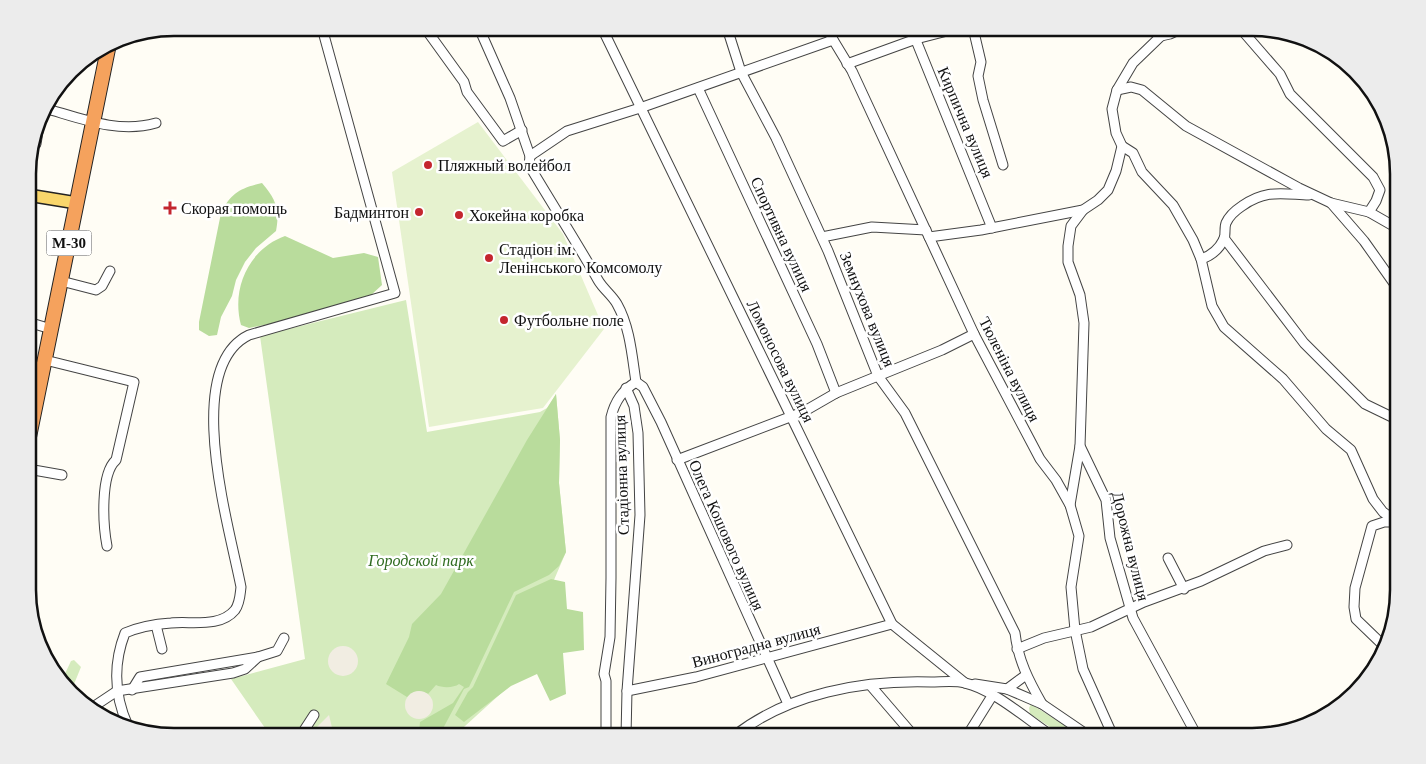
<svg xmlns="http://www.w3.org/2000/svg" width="1426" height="764" viewBox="0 0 1426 764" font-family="Georgia,serif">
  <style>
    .green { fill: #d5ebbd }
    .forest { fill: #b9dc9c }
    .pitch { fill: #e6f2cf }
    .plaza { fill: #f1ede2 }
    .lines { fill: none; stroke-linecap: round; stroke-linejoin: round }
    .minor-casing { stroke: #444; stroke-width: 11 }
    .major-casing { stroke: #222; stroke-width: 14 }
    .highway-casing { stroke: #222; stroke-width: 16 }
    .minor { stroke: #fff; stroke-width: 9 }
    .major { stroke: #f9d66b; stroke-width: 11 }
    .highway { stroke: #f5a25d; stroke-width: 14 }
    .poi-dot { fill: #c4262e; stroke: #fff; stroke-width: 2 }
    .labels { text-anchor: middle; stroke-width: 5; stroke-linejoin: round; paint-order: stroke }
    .shield { fill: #fff; stroke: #585858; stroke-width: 1 }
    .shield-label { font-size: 15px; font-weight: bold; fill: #111 }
    .street-label { font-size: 16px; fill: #111; stroke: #fff }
    .poi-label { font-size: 16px; fill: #111; stroke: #fff; text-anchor: start }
    .park-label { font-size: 16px; font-style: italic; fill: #2f6b1f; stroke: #fff }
    .rim { fill: none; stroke: #111; stroke-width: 2.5 }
  </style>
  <rect width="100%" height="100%" fill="#fffdf5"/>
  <g class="green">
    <path d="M 406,300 L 427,432 L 540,412 L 547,408 L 556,394 L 560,440 L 559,483 L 566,552 L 508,687 L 454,736 L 289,736 L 265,728 L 231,679 L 305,659 L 260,336 Z"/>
    <path d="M 74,660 L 81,667 L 72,689 L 62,680 L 71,661 Z"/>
    <path d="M 1031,704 L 1072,730 L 1075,736 L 1064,736 L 1030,714 L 1029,708 Z"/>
  </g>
  <g class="forest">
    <path d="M 262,183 C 276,199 280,210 276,231 L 256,248 L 245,262 L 236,280 L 232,296 L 221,317 L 217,335 L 209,336 L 199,330 L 199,322 L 221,213 C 231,193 240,188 262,183 Z"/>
    <path d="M 285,236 L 333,258 L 364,253 L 378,257 L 382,285 L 370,296 L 342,305 L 274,323 L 249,328 L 241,325 C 231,288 249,249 285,236 Z"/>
    <path d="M 556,394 L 560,440 L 559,483 L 566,552 L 559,566 L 549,575 L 514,592 L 469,687 L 464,689 L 439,736 L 412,736 L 419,733 L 420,722 L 453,703 L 464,687 L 459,684 C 454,688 442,688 436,685 L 428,694 L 418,691 L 407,697 L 386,684 L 409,637 L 412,624 L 441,594 L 527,440 Z"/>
    <path d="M 551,579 L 565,582 L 567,609 L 583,612 L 584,650 L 563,653 L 566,694 L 550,701 L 537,674 L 511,686 L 464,722 L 455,715 L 468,692 L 473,687 L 516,595 Z"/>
  </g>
  <path class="pitch" d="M 478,122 L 563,234 L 604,329 L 543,408 L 429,427 L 392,172 Z"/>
  <g class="plaza">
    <circle cx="343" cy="661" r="15"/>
    <circle cx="419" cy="705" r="14"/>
    <path d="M 329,715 L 334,736 L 318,736 L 317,727 Z"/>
  </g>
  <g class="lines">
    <defs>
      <g id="minor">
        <path d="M 425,28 L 464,82 L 467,92 L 503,141 L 522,130"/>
        <path d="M 479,28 L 510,98 L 530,156 L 529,165 C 552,204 576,241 598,280 C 603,289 612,295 617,304 C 630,327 632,356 636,382"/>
        <path d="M 602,28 L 892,624 L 965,683"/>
        <path d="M 727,28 L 741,72 L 776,138 L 828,251 L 878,376 L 905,413 L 1015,633 C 1018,660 1029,681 1042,704"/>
        <path d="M 826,28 L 852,71 L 974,334 L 1040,459 L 1056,480 L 1070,505 L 1079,536 L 1071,587 L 1075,630 L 1083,669 L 1113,736"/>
        <path d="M 911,28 L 992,228"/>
        <path d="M 973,28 L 981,62 L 978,76 L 983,100 L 1003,165"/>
        <path d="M 1043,28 L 1050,28"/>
        <path d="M 1240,28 L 1280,74 L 1290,94 L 1373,177 L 1380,190 L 1376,201 L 1369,212 L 1397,228"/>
        <path d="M 1161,36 L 1170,34 L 1183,28"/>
        <path d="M 847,64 L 916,39 L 959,28"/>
        <path d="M 698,88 L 817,344 L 836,393"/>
        <path d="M 1117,90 L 1131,87 L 1142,90 L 1186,126 L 1299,188 L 1331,203 L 1369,212"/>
        <path d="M 44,108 C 80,118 118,134 156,123"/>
        <path d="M 36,144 L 40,119"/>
        <path d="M 1122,146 L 1133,153 L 1142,172 L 1173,205 L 1193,240 L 1201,259 L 1212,306 L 1224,327 L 1283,379 L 1326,429 L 1351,450 L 1373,499 L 1383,512 L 1398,523"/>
        <path d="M 530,156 L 567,131 L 640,108 L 833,40"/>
        <path d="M 1331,203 L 1364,241 L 1398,289"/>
        <path d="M 1083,210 L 1071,226 L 1068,246 L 1068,262 L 1080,295 L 1084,323 L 1080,446 L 1106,500 L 1110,538 L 1133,618 L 1197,736"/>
        <path d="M 822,237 L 872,227 L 926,230"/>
        <path d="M 929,237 L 981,230 L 1083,210 L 1098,200 L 1108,190 L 1116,171 L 1122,146 L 1116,133 L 1112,109 L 1117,90 L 1133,63 L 1161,36 L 1162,28"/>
        <path d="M 1224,238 L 1304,343 L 1365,404 L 1398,420"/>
        <path d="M 1201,259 C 1211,256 1219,249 1224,239 C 1226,234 1224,228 1226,223 C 1229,216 1236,210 1242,206 C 1266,189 1282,194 1309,195"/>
        <path d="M 61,281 L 96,290 L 102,286 L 110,271"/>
        <path d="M 28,322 L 51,329"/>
        <path d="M 45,360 L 134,382 L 116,460 C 100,474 103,525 107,546"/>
        <path d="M 626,388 L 634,406 L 638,433 L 640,515 L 627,691 L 626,736"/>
        <path d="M 677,460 L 803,412 L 836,393 L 942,350 L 974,334"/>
        <path d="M 28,469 L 62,475"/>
        <path d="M 1070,505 L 1080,446"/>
        <path d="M 1168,558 L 1184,589"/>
        <path d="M 156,625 L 162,649"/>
        <path d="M 1385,647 L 1356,619 L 1354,607 L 1355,588 L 1372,526 L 1384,522 L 1397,522"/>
        <path d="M 1017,649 L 1044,638 L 1091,627 L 1144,602 L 1201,581 L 1264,551 L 1287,545"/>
        <path d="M 975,684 L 1007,689 L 1042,704 L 1089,736"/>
        <path d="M 871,686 L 914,736"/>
        <path d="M 1007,689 L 1026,675"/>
        <path d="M 132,690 L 140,677 L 258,657"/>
        <path d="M 627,691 L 696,677 L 892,624"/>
        <path d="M 93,707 L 117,691 L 233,673 L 245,669 L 258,657 L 277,651 L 284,638"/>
        <path d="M 128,726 C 114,695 113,664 125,633 C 139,627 156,624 171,623 C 192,621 220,628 235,610 C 240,603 240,595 241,587 C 230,529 181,368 249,335 L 395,293 L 322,28"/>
        <path d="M 303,736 L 301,735 L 314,715"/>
        <path d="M 606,736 L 606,681 L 604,674 L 610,637 L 611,578 L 611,417 C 615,401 622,391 636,382 L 643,387 L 661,422 L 788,704"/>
        <path d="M 734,736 C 789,693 862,680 931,682 C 941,682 955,680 965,683 C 993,689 1028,720 1052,736"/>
        <path d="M 967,736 L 992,696"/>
      </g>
      <path id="major" d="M 28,195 L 77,203"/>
      <path id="highway" d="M 28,442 L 109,44"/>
    </defs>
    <use href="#minor" class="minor-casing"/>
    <use href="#major" class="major-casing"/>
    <use href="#highway" class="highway-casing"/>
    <use href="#minor" class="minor"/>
    <use href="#major" class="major"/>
    <use href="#highway" class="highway"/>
  </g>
  <g class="poi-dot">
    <circle cx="428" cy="165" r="5"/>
    <path d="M167.5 200.5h5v5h5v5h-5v5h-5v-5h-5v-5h5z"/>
    <circle cx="419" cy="212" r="5"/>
    <circle cx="459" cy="215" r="5"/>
    <circle cx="489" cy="258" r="5"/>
    <circle cx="504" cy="320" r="5"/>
  </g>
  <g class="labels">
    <rect class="shield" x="46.5" y="230.5" width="45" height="25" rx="4"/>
    <g class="shield-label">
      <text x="69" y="248">М-30</text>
    </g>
    <g class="street-label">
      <text transform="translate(966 122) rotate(67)" y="6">Кирпична вулиця</text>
      <text transform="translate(782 234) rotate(65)" y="6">Спортивна вулиця</text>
      <text transform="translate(868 309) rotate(68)" y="6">Земнухова вулиця</text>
      <text transform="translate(781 361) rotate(64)" y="6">Ломоносова вулиця</text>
      <text transform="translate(1010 369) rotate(63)" y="6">Тюленіна вулиця</text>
      <text transform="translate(621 475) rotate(-92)" y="6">Стадіонна вулиця</text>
      <text transform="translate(727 535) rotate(66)" y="6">Олега Кошового вулиця</text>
      <text transform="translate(1131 546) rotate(76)" y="6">Дорожна вулиця</text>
      <text transform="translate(756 645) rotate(-15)" y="6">Виноградна вулиця</text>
    </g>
    <g class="poi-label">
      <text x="438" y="171">Пляжный волейбол</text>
      <text x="181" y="214">Скорая помощь</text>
      <text x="409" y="218" text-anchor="end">Бадминтон</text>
      <text x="469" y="221">Хокейна коробка</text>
      <text x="499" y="255">Стадіон ім.<tspan x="499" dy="18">Ленінського Комсомолу</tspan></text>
      <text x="514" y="326">Футбольне поле</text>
    </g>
    <g class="park-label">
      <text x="421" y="566">Городской парк</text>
    </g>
  </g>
  <path d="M0 0H1426V764H0ZM174 36H1252A138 138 0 0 1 1390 174V590A138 138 0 0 1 1252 728H174A138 138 0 0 1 36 590V174A138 138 0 0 1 174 36Z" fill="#ececec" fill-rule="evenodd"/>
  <path class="rim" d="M174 36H1252A138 138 0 0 1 1390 174V590A138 138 0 0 1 1252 728H174A138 138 0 0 1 36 590V174A138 138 0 0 1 174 36Z"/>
</svg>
